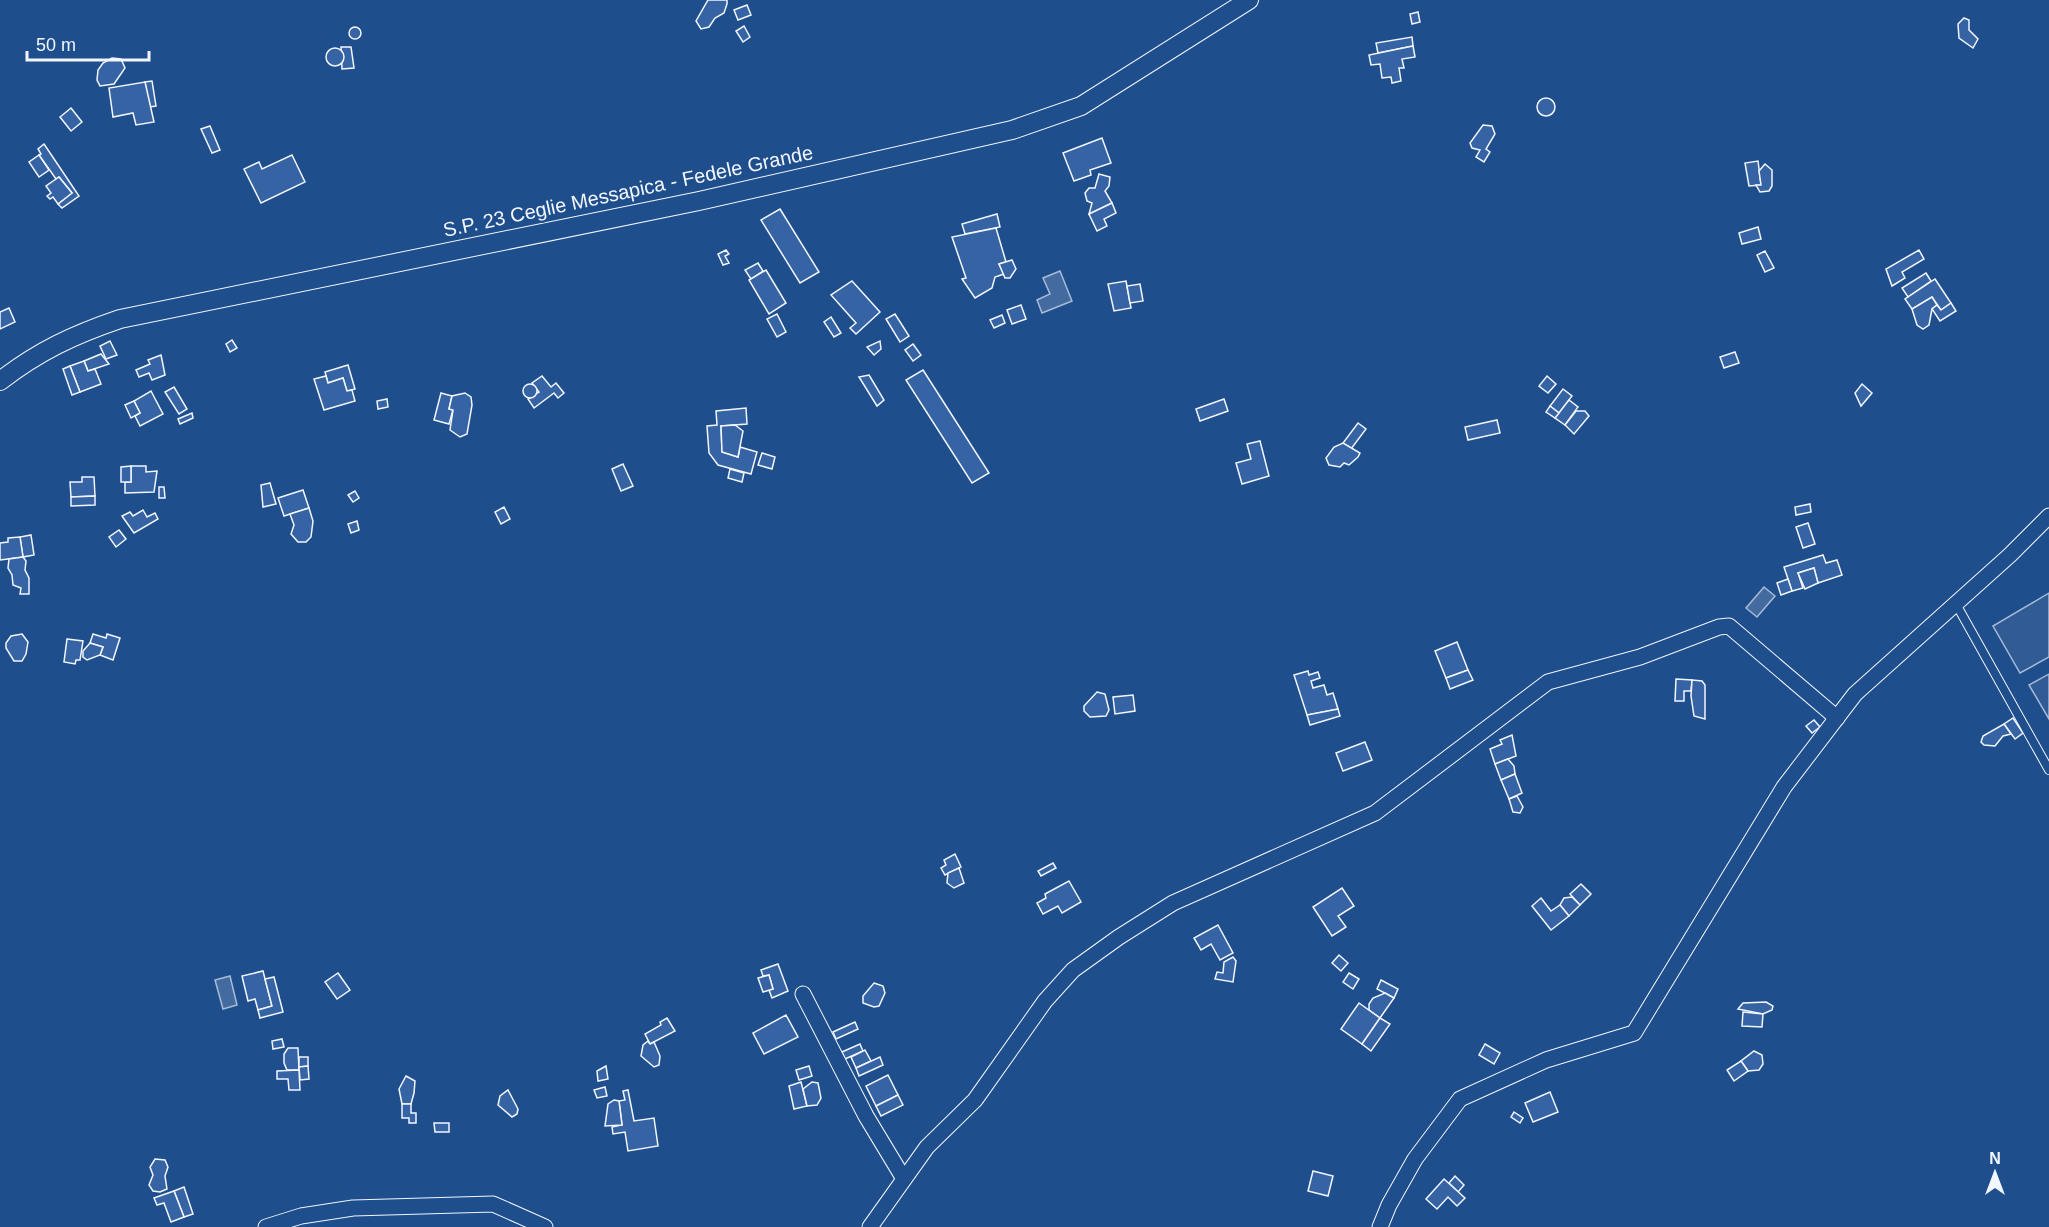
<svg xmlns="http://www.w3.org/2000/svg" width="2049" height="1227" viewBox="0 0 2049 1227" font-family="Helvetica,sans-serif">
  <style>
    .built { fill: #305b95; stroke: #a8bbd7; stroke-width: 1.5 }
    .water { fill: #446ba0; stroke: #a8bbd7; stroke-width: 1.5 }
    .building { fill: #3563a3; stroke: #f2f6ff; stroke-width: 1.5 }
    .lines { fill: none; stroke-linecap: round; stroke-linejoin: round }
    .service-casing { stroke: #f2f6ff; stroke-width: 10 }
    .minor-casing { stroke: #f2f6ff; stroke-width: 17 }
    .tertiary-casing { stroke: #f2f6ff; stroke-width: 20 }
    .service { stroke: #1f4e8c; stroke-width: 8 }
    .minor { stroke: #1f4e8c; stroke-width: 15 }
    .tertiary { stroke: #1f4e8c; stroke-width: 18 }
    .labels { text-anchor: middle; stroke-width: 4.5; stroke-linejoin: round; paint-order: stroke }
    .street-label { font-size: 20px; fill: #f2f6ff; stroke: #1f4e8c }
  </style>
  <rect width="100%" height="100%" fill="#1f4e8c"/>
  <g class="built">
    <path d="M 2049,593 L 2049,657 L 2020,673 L 1993,626 Z"/>
    <path d="M 2049,674 L 2049,719 L 2029,685 Z"/>
  </g>
  <g class="water">
    <path d="M 1060,271 L 1072,301 L 1042,313 L 1037,300 L 1050,294 L 1043,278 Z"/>
    <path d="M 1764,587 L 1775,596 L 1757,617 L 1746,608 Z"/>
    <path d="M 230,976 L 237,1005 L 223,1009 L 215,980 Z"/>
  </g>
  <g class="building">
    <path d="M 708,0 L 727,0 L 727,4 L 724,13 L 715,18 L 709,27 L 701,29 L 696,21 Z"/>
    <path d="M 747,5 L 751,15 L 738,20 L 734,10 Z"/>
    <path d="M 1418,12 L 1420,22 L 1412,24 L 1410,14 Z"/>
    <path d="M 1964,18 L 1969,20 L 1969,30 L 1978,39 L 1973,48 L 1959,38 L 1958,24 Z"/>
    <path d="M 744,26 L 750,37 L 743,42 L 736,31 Z"/>
    <circle cx="355" cy="33" r="6"/>
    <path d="M 1412,37 L 1413,46 L 1378,53 L 1376,43 Z"/>
    <path d="M 1413,46 L 1415,57 L 1402,59 L 1404,68 L 1399,68 L 1401,81 L 1392,83 L 1391,77 L 1382,78 L 1380,64 L 1371,65 L 1369,55 Z"/>
    <path d="M 341,47 L 351,47 L 354,68 L 342,69 Z"/>
    <circle cx="335" cy="57" r="9"/>
    <path d="M 112,58 L 121,59 L 125,68 L 114,84 L 100,86 L 97,80 L 98,70 L 103,63 Z"/>
    <path d="M 152,81 L 156,106 L 149,107 L 145,82 Z"/>
    <path d="M 145,82 L 154,122 L 136,125 L 133,113 L 113,117 L 109,88 Z"/>
    <circle cx="1546" cy="107" r="9"/>
    <path d="M 71,108 L 82,122 L 71,131 L 60,117 Z"/>
    <path d="M 1483,125 L 1492,126 L 1495,134 L 1486,149 L 1490,152 L 1484,162 L 1476,157 L 1480,150 L 1472,148 L 1470,143 Z"/>
    <path d="M 210,126 L 220,150 L 212,153 L 201,129 Z"/>
    <path d="M 1102,138 L 1111,163 L 1090,170 L 1091,175 L 1074,181 L 1063,153 Z"/>
    <path d="M 44,144 L 79,196 L 62,208 L 58,204 L 72,193 L 59,177 L 56,179 L 39,155 L 41,154 L 38,149 Z"/>
    <path d="M 39,155 L 49,170 L 39,177 L 29,162 Z"/>
    <path d="M 292,155 L 305,182 L 261,203 L 244,169 L 259,162 L 262,169 Z"/>
    <path d="M 1758,161 L 1761,185 L 1749,186 L 1745,163 Z"/>
    <path d="M 1765,164 L 1772,170 L 1772,186 L 1769,191 L 1760,192 L 1756,185 L 1761,185 L 1759,171 Z"/>
    <path d="M 1099,174 L 1110,177 L 1109,186 L 1105,191 L 1112,203 L 1089,214 L 1092,203 L 1087,201 L 1085,193 L 1089,188 L 1095,188 Z"/>
    <path d="M 59,177 L 72,193 L 58,204 L 53,197 L 50,199 L 47,196 L 51,193 L 46,186 Z"/>
    <path d="M 1112,203 L 1116,213 L 1104,219 L 1107,226 L 1097,231 L 1089,214 Z"/>
    <path d="M 780,209 L 819,272 L 800,283 L 761,220 Z"/>
    <path d="M 997,214 L 1000,227 L 965,234 L 962,224 Z"/>
    <path d="M 1758,227 L 1761,239 L 1742,244 L 1739,233 Z"/>
    <path d="M 996,228 L 1006,262 L 999,264 L 1004,274 L 995,277 L 992,288 L 975,298 L 962,279 L 966,278 L 952,237 Z"/>
    <path d="M 726,250 L 729,254 L 725,256 L 729,263 L 723,265 L 718,254 Z"/>
    <path d="M 1919,250 L 1924,259 L 1902,272 L 1905,278 L 1892,286 L 1886,269 Z"/>
    <path d="M 1765,251 L 1774,268 L 1765,272 L 1757,255 Z"/>
    <path d="M 1012,260 L 1016,269 L 1010,278 L 1005,278 L 999,264 Z"/>
    <path d="M 758,263 L 763,271 L 751,279 L 745,270 Z"/>
    <path d="M 766,270 L 786,303 L 769,314 L 749,280 Z"/>
    <path d="M 1926,273 L 1931,281 L 1908,297 L 1902,288 Z"/>
    <path d="M 1935,279 L 1951,303 L 1941,310 L 1932,297 L 1912,309 L 1905,299 Z"/>
    <path d="M 852,281 L 880,312 L 856,334 L 850,328 L 856,323 L 831,295 Z"/>
    <path d="M 1126,281 L 1131,308 L 1114,311 L 1108,284 Z"/>
    <path d="M 1140,284 L 1143,301 L 1130,303 L 1127,286 Z"/>
    <path d="M 1932,297 L 1937,305 L 1932,309 L 1929,325 L 1923,329 L 1917,325 L 1912,309 Z"/>
    <path d="M 1951,303 L 1956,311 L 1940,321 L 1932,309 L 1937,305 L 1941,310 Z"/>
    <path d="M 1021,305 L 1026,319 L 1012,324 L 1007,310 Z"/>
    <path d="M 9,308 L 15,322 L 0,329 L 0,312 Z"/>
    <path d="M 777,314 L 786,332 L 777,337 L 767,319 Z"/>
    <path d="M 895,314 L 909,336 L 900,342 L 886,319 Z"/>
    <path d="M 1002,315 L 1005,323 L 994,328 L 990,320 Z"/>
    <path d="M 831,317 L 841,333 L 834,337 L 824,322 Z"/>
    <path d="M 232,340 L 237,348 L 230,352 L 226,344 Z"/>
    <path d="M 110,341 L 117,355 L 106,359 L 100,346 Z"/>
    <path d="M 880,341 L 881,349 L 874,355 L 867,347 Z"/>
    <path d="M 913,344 L 921,355 L 913,361 L 905,350 Z"/>
    <path d="M 1735,352 L 1739,363 L 1724,368 L 1720,357 Z"/>
    <path d="M 101,354 L 109,364 L 88,371 L 84,361 Z"/>
    <path d="M 161,355 L 165,375 L 152,380 L 149,373 L 139,377 L 136,370 L 150,364 L 148,360 Z"/>
    <path d="M 84,361 L 88,371 L 95,369 L 101,384 L 80,392 L 70,366 Z"/>
    <path d="M 348,365 L 355,389 L 347,391 L 343,378 L 328,383 L 325,372 Z"/>
    <path d="M 70,366 L 80,392 L 72,395 L 63,369 Z"/>
    <path d="M 923,370 L 989,473 L 972,483 L 906,380 Z"/>
    <path d="M 869,375 L 884,400 L 877,406 L 859,377 Z"/>
    <path d="M 326,376 L 328,383 L 343,378 L 347,391 L 352,390 L 355,401 L 324,410 L 314,379 Z"/>
    <path d="M 542,376 L 551,387 L 556,383 L 564,393 L 558,398 L 554,393 L 534,408 L 528,399 L 539,392 L 532,383 Z"/>
    <path d="M 1547,376 L 1556,384 L 1548,393 L 1539,386 Z"/>
    <path d="M 1862,384 L 1872,393 L 1861,406 L 1855,393 Z"/>
    <circle cx="530" cy="391" r="7"/>
    <path d="M 174,387 L 187,409 L 179,414 L 165,392 Z"/>
    <path d="M 1563,389 L 1572,396 L 1559,413 L 1550,406 Z"/>
    <path d="M 151,391 L 163,414 L 140,426 L 135,416 L 140,413 L 134,401 Z"/>
    <path d="M 441,393 L 452,396 L 449,409 L 453,410 L 449,424 L 434,420 Z"/>
    <path d="M 465,393 L 471,397 L 472,405 L 467,434 L 460,437 L 450,430 L 453,410 L 449,409 L 452,396 Z"/>
    <path d="M 387,399 L 388,407 L 378,409 L 377,401 Z"/>
    <path d="M 1224,399 L 1228,411 L 1200,421 L 1196,409 Z"/>
    <path d="M 1569,400 L 1578,407 L 1565,425 L 1555,418 Z"/>
    <path d="M 134,401 L 140,413 L 131,418 L 125,405 Z"/>
    <path d="M 1550,406 L 1559,413 L 1555,418 L 1546,412 Z"/>
    <path d="M 746,408 L 747,424 L 721,426 L 722,452 L 738,457 L 740,447 L 757,452 L 751,474 L 718,465 L 709,453 L 707,426 L 717,425 L 716,411 Z"/>
    <path d="M 1576,411 L 1585,411 L 1589,416 L 1574,434 L 1565,425 Z"/>
    <path d="M 192,413 L 193,418 L 180,424 L 178,419 Z"/>
    <path d="M 1497,420 L 1500,433 L 1468,440 L 1465,427 Z"/>
    <path d="M 1358,423 L 1366,429 L 1351,449 L 1343,443 Z"/>
    <path d="M 735,425 L 743,431 L 738,457 L 722,452 L 721,426 Z"/>
    <path d="M 1260,441 L 1269,476 L 1242,484 L 1236,463 L 1251,459 L 1247,444 Z"/>
    <path d="M 1343,443 L 1360,453 L 1358,457 L 1349,465 L 1344,463 L 1340,467 L 1329,465 L 1326,458 L 1334,447 Z"/>
    <path d="M 762,453 L 775,457 L 772,469 L 758,465 Z"/>
    <path d="M 623,464 L 633,486 L 621,491 L 612,469 Z"/>
    <path d="M 131,466 L 146,466 L 146,472 L 157,471 L 154,492 L 125,493 L 125,482 L 131,482 Z"/>
    <path d="M 131,466 L 131,482 L 121,482 L 121,467 Z"/>
    <path d="M 730,469 L 744,473 L 742,482 L 728,478 Z"/>
    <path d="M 82,477 L 94,477 L 95,496 L 71,497 L 70,482 L 82,482 Z"/>
    <path d="M 270,483 L 276,504 L 263,507 L 261,485 Z"/>
    <path d="M 159,487 L 164,487 L 165,498 L 159,498 Z"/>
    <path d="M 303,490 L 309,508 L 284,516 L 278,498 Z"/>
    <path d="M 355,491 L 359,498 L 353,502 L 348,495 Z"/>
    <path d="M 95,496 L 95,505 L 71,506 L 71,497 Z"/>
    <path d="M 1810,504 L 1811,512 L 1796,515 L 1795,507 Z"/>
    <path d="M 504,507 L 510,519 L 501,524 L 495,512 Z"/>
    <path d="M 309,508 L 313,521 L 311,537 L 306,542 L 298,542 L 291,534 L 294,525 L 290,514 Z"/>
    <path d="M 143,510 L 147,517 L 155,513 L 158,519 L 134,533 L 122,516 L 130,512 L 133,516 Z"/>
    <path d="M 357,521 L 359,530 L 351,533 L 348,524 Z"/>
    <path d="M 1808,523 L 1815,544 L 1803,548 L 1796,527 Z"/>
    <path d="M 119,530 L 126,539 L 116,547 L 109,537 Z"/>
    <path d="M 31,535 L 34,555 L 23,557 L 20,537 Z"/>
    <path d="M 20,537 L 23,557 L 0,560 L 0,543 L 8,542 L 8,538 Z"/>
    <path d="M 1823,555 L 1826,563 L 1837,560 L 1842,575 L 1818,583 L 1814,568 L 1798,573 L 1803,588 L 1792,591 L 1784,567 Z"/>
    <path d="M 23,557 L 26,561 L 25,570 L 29,578 L 29,594 L 20,594 L 21,588 L 13,585 L 12,575 L 8,568 L 9,559 Z"/>
    <path d="M 1814,568 L 1818,583 L 1805,589 L 1798,573 Z"/>
    <path d="M 1788,579 L 1792,591 L 1781,595 L 1777,583 Z"/>
    <path d="M 22,634 L 28,642 L 26,654 L 22,661 L 14,661 L 6,648 L 6,643 L 11,636 Z"/>
    <path d="M 93,634 L 106,638 L 107,634 L 120,638 L 113,660 L 100,655 L 103,647 L 90,643 Z"/>
    <path d="M 67,639 L 83,641 L 80,660 L 76,660 L 75,664 L 64,662 Z"/>
    <path d="M 1457,642 L 1468,670 L 1446,678 L 1435,651 Z"/>
    <path d="M 90,643 L 103,647 L 100,655 L 87,660 L 83,657 L 83,651 Z"/>
    <path d="M 1468,670 L 1473,680 L 1450,689 L 1446,678 Z"/>
    <path d="M 1308,671 L 1309,675 L 1318,672 L 1320,678 L 1311,681 L 1313,688 L 1324,685 L 1327,695 L 1333,693 L 1338,709 L 1307,715 L 1294,675 Z"/>
    <path d="M 1676,679 L 1692,680 L 1691,691 L 1684,691 L 1684,701 L 1675,701 Z"/>
    <path d="M 1692,680 L 1702,681 L 1705,685 L 1705,719 L 1694,716 L 1691,696 Z"/>
    <path d="M 1097,692 L 1105,694 L 1109,710 L 1106,716 L 1090,717 L 1084,711 L 1084,706 Z"/>
    <path d="M 1133,695 L 1135,711 L 1115,714 L 1113,697 Z"/>
    <path d="M 1338,709 L 1340,716 L 1310,725 L 1307,715 Z"/>
    <path d="M 2013,718 L 2023,733 L 2015,739 L 2004,724 Z"/>
    <path d="M 1814,720 L 1820,727 L 1812,733 L 1806,726 Z"/>
    <path d="M 2004,724 L 2011,734 L 2003,736 L 1995,746 L 1984,745 L 1981,742 L 1983,736 Z"/>
    <path d="M 1512,735 L 1516,756 L 1495,764 L 1490,749 L 1502,744 L 1500,740 Z"/>
    <path d="M 1365,742 L 1372,760 L 1343,771 L 1336,753 Z"/>
    <path d="M 1508,759 L 1514,766 L 1515,774 L 1501,780 L 1495,764 Z"/>
    <path d="M 1515,774 L 1522,793 L 1509,799 L 1501,780 Z"/>
    <path d="M 1517,796 L 1523,807 L 1520,813 L 1513,812 L 1509,799 Z"/>
    <path d="M 955,854 L 961,867 L 945,875 L 941,868 L 946,865 L 944,860 Z"/>
    <path d="M 1053,863 L 1056,868 L 1041,876 L 1038,871 Z"/>
    <path d="M 959,868 L 964,883 L 954,888 L 947,883 L 948,873 Z"/>
    <path d="M 1069,881 L 1081,902 L 1062,913 L 1058,906 L 1043,914 L 1037,903 L 1046,898 L 1045,894 Z"/>
    <path d="M 1581,884 L 1591,894 L 1580,905 L 1570,894 Z"/>
    <path d="M 1342,888 L 1354,906 L 1338,916 L 1346,927 L 1332,936 L 1313,907 Z"/>
    <path d="M 1572,897 L 1580,905 L 1569,916 L 1560,905 L 1564,898 Z"/>
    <path d="M 1541,898 L 1551,911 L 1560,905 L 1569,916 L 1551,930 L 1532,906 Z"/>
    <path d="M 1218,925 L 1233,953 L 1220,960 L 1211,944 L 1201,950 L 1194,938 Z"/>
    <path d="M 1339,955 L 1348,963 L 1341,971 L 1332,963 Z"/>
    <path d="M 1233,957 L 1236,961 L 1233,982 L 1215,979 L 1217,972 L 1223,973 L 1224,962 Z"/>
    <path d="M 778,964 L 788,991 L 772,998 L 769,990 L 773,989 L 769,975 L 763,976 L 761,970 Z"/>
    <path d="M 263,971 L 272,1006 L 258,1010 L 255,999 L 248,1001 L 242,976 Z"/>
    <path d="M 338,973 L 350,990 L 337,999 L 325,982 Z"/>
    <path d="M 1349,973 L 1359,979 L 1353,989 L 1343,982 Z"/>
    <path d="M 769,975 L 773,989 L 763,992 L 758,978 Z"/>
    <path d="M 274,977 L 283,1012 L 260,1018 L 258,1010 L 272,1006 L 265,979 Z"/>
    <path d="M 1381,980 L 1398,989 L 1394,998 L 1377,989 Z"/>
    <path d="M 874,983 L 883,986 L 885,993 L 879,1006 L 874,1007 L 863,1003 L 863,996 Z"/>
    <path d="M 1385,993 L 1394,998 L 1380,1018 L 1369,1010 L 1369,1004 L 1373,998 Z"/>
    <path d="M 1766,1002 L 1773,1006 L 1772,1010 L 1763,1014 L 1738,1009 L 1743,1003 Z"/>
    <path d="M 1359,1003 L 1380,1018 L 1362,1044 L 1341,1029 Z"/>
    <path d="M 1743,1012 L 1763,1014 L 1762,1027 L 1742,1026 Z"/>
    <path d="M 786,1015 L 798,1037 L 764,1054 L 753,1033 Z"/>
    <path d="M 667,1018 L 675,1031 L 650,1044 L 645,1034 L 661,1025 L 660,1022 Z"/>
    <path d="M 1380,1018 L 1390,1024 L 1371,1051 L 1362,1044 Z"/>
    <path d="M 855,1022 L 858,1029 L 836,1039 L 833,1032 Z"/>
    <path d="M 282,1039 L 284,1047 L 273,1049 L 272,1041 Z"/>
    <path d="M 648,1041 L 650,1044 L 654,1042 L 660,1056 L 659,1065 L 654,1067 L 641,1056 L 643,1045 Z"/>
    <path d="M 860,1044 L 863,1051 L 845,1059 L 842,1052 Z"/>
    <path d="M 1485,1044 L 1500,1053 L 1494,1064 L 1479,1055 Z"/>
    <path d="M 288,1048 L 298,1048 L 299,1070 L 287,1070 L 284,1063 L 284,1054 Z"/>
    <path d="M 865,1050 L 871,1061 L 856,1068 L 851,1057 Z"/>
    <path d="M 1754,1051 L 1762,1055 L 1763,1064 L 1759,1070 L 1748,1071 L 1741,1061 Z"/>
    <path d="M 299,1057 L 308,1057 L 308,1066 L 299,1067 Z"/>
    <path d="M 880,1057 L 883,1065 L 859,1076 L 856,1068 Z"/>
    <path d="M 1741,1061 L 1748,1071 L 1734,1081 L 1727,1070 Z"/>
    <path d="M 308,1066 L 309,1079 L 300,1080 L 299,1067 Z"/>
    <path d="M 606,1066 L 608,1079 L 598,1081 L 597,1071 Z"/>
    <path d="M 809,1066 L 812,1076 L 799,1080 L 796,1070 Z"/>
    <path d="M 299,1070 L 300,1090 L 289,1090 L 288,1079 L 277,1079 L 277,1071 Z"/>
    <path d="M 888,1075 L 898,1095 L 876,1106 L 866,1086 Z"/>
    <path d="M 406,1076 L 415,1081 L 414,1093 L 411,1104 L 402,1104 L 399,1089 Z"/>
    <path d="M 801,1082 L 807,1106 L 794,1109 L 789,1086 Z"/>
    <path d="M 812,1082 L 818,1083 L 821,1098 L 817,1105 L 807,1106 L 803,1089 Z"/>
    <path d="M 605,1087 L 607,1096 L 597,1098 L 594,1090 Z"/>
    <path d="M 508,1090 L 518,1109 L 517,1114 L 512,1117 L 498,1105 L 500,1096 Z"/>
    <path d="M 628,1090 L 634,1121 L 654,1118 L 658,1146 L 628,1151 L 625,1132 L 613,1134 L 612,1127 L 622,1125 L 619,1101 L 625,1100 L 623,1091 Z"/>
    <path d="M 1550,1092 L 1558,1112 L 1533,1122 L 1525,1103 Z"/>
    <path d="M 898,1095 L 903,1105 L 881,1116 L 876,1106 Z"/>
    <path d="M 614,1100 L 619,1101 L 622,1125 L 605,1126 L 608,1104 Z"/>
    <path d="M 402,1104 L 411,1104 L 411,1113 L 416,1113 L 416,1123 L 409,1123 L 409,1118 L 402,1118 Z"/>
    <path d="M 1514,1112 L 1523,1118 L 1520,1123 L 1511,1117 Z"/>
    <path d="M 434,1123 L 449,1123 L 449,1132 L 435,1132 Z"/>
    <path d="M 155,1159 L 165,1160 L 168,1167 L 165,1176 L 167,1189 L 160,1192 L 153,1191 L 149,1185 L 153,1175 L 150,1167 Z"/>
    <path d="M 1313,1171 L 1333,1176 L 1328,1196 L 1308,1191 Z"/>
    <path d="M 1455,1176 L 1464,1185 L 1458,1192 L 1449,1183 Z"/>
    <path d="M 1444,1179 L 1465,1198 L 1457,1206 L 1448,1197 L 1437,1209 L 1426,1199 Z"/>
    <path d="M 184,1187 L 193,1214 L 184,1217 L 174,1191 Z"/>
    <path d="M 174,1191 L 184,1217 L 171,1222 L 164,1203 L 157,1205 L 154,1198 Z"/>
  </g>
  <g class="lines">
    <defs>
      <path id="service" d="M 1956,604 L 2049,770"/>
      <g id="minor">
        <path d="M 803,994 L 866,1116 L 904,1179"/>
        <path d="M 266,1227 L 301,1216 L 353,1208 L 493,1204 L 545,1227"/>
        <path d="M 870,1227 L 927,1147 L 975,1100 L 1045,1001 L 1073,970 L 1119,937 L 1173,903 L 1375,813 L 1548,682 L 1640,657 L 1719,627 L 1729,626 L 1837,718"/>
        <path d="M 1380,1227 L 1389,1205 L 1415,1159 L 1460,1099 L 1546,1060 L 1634,1033 L 1784,787 L 1855,694 L 2010,555 L 2049,516"/>
      </g>
      <path id="tertiary" d="M 0,381 C 39,351 73,335 120,319 L 699,201 L 1012,130 L 1081,106 L 1249,0"/>
    </defs>
    <use href="#service" class="service-casing"/>
    <use href="#minor" class="minor-casing"/>
    <use href="#tertiary" class="tertiary-casing"/>
    <use href="#service" class="service"/>
    <use href="#minor" class="minor"/>
    <use href="#tertiary" class="tertiary"/>
  </g>
  <g class="labels">
    <g class="street-label">
      <text transform="translate(628 191) rotate(-12)" y="7">S.P. 23 Ceglie Messapica - Fedele Grande</text>
    </g>
  </g>
  <g transform="translate(1995 1173)" stroke="#1f4e8c" stroke-width="4.5" paint-order="stroke">
  <path d="M0-4.5L10 22L0 15L-10 22Z" fill="#f2f6ff"/>
  <text y="-9" font-size="16" font-weight="bold" text-anchor="middle" fill="#f2f6ff">N</text>
  </g>
  <path d="M27 51v9h122v-9" fill="none" stroke="#f2f6ff" stroke-width="3"/>
  <text x="36" y="51" font-size="18" fill="#f2f6ff" stroke="#1f4e8c" stroke-width="4.5" paint-order="stroke">50 m</text>
</svg>
